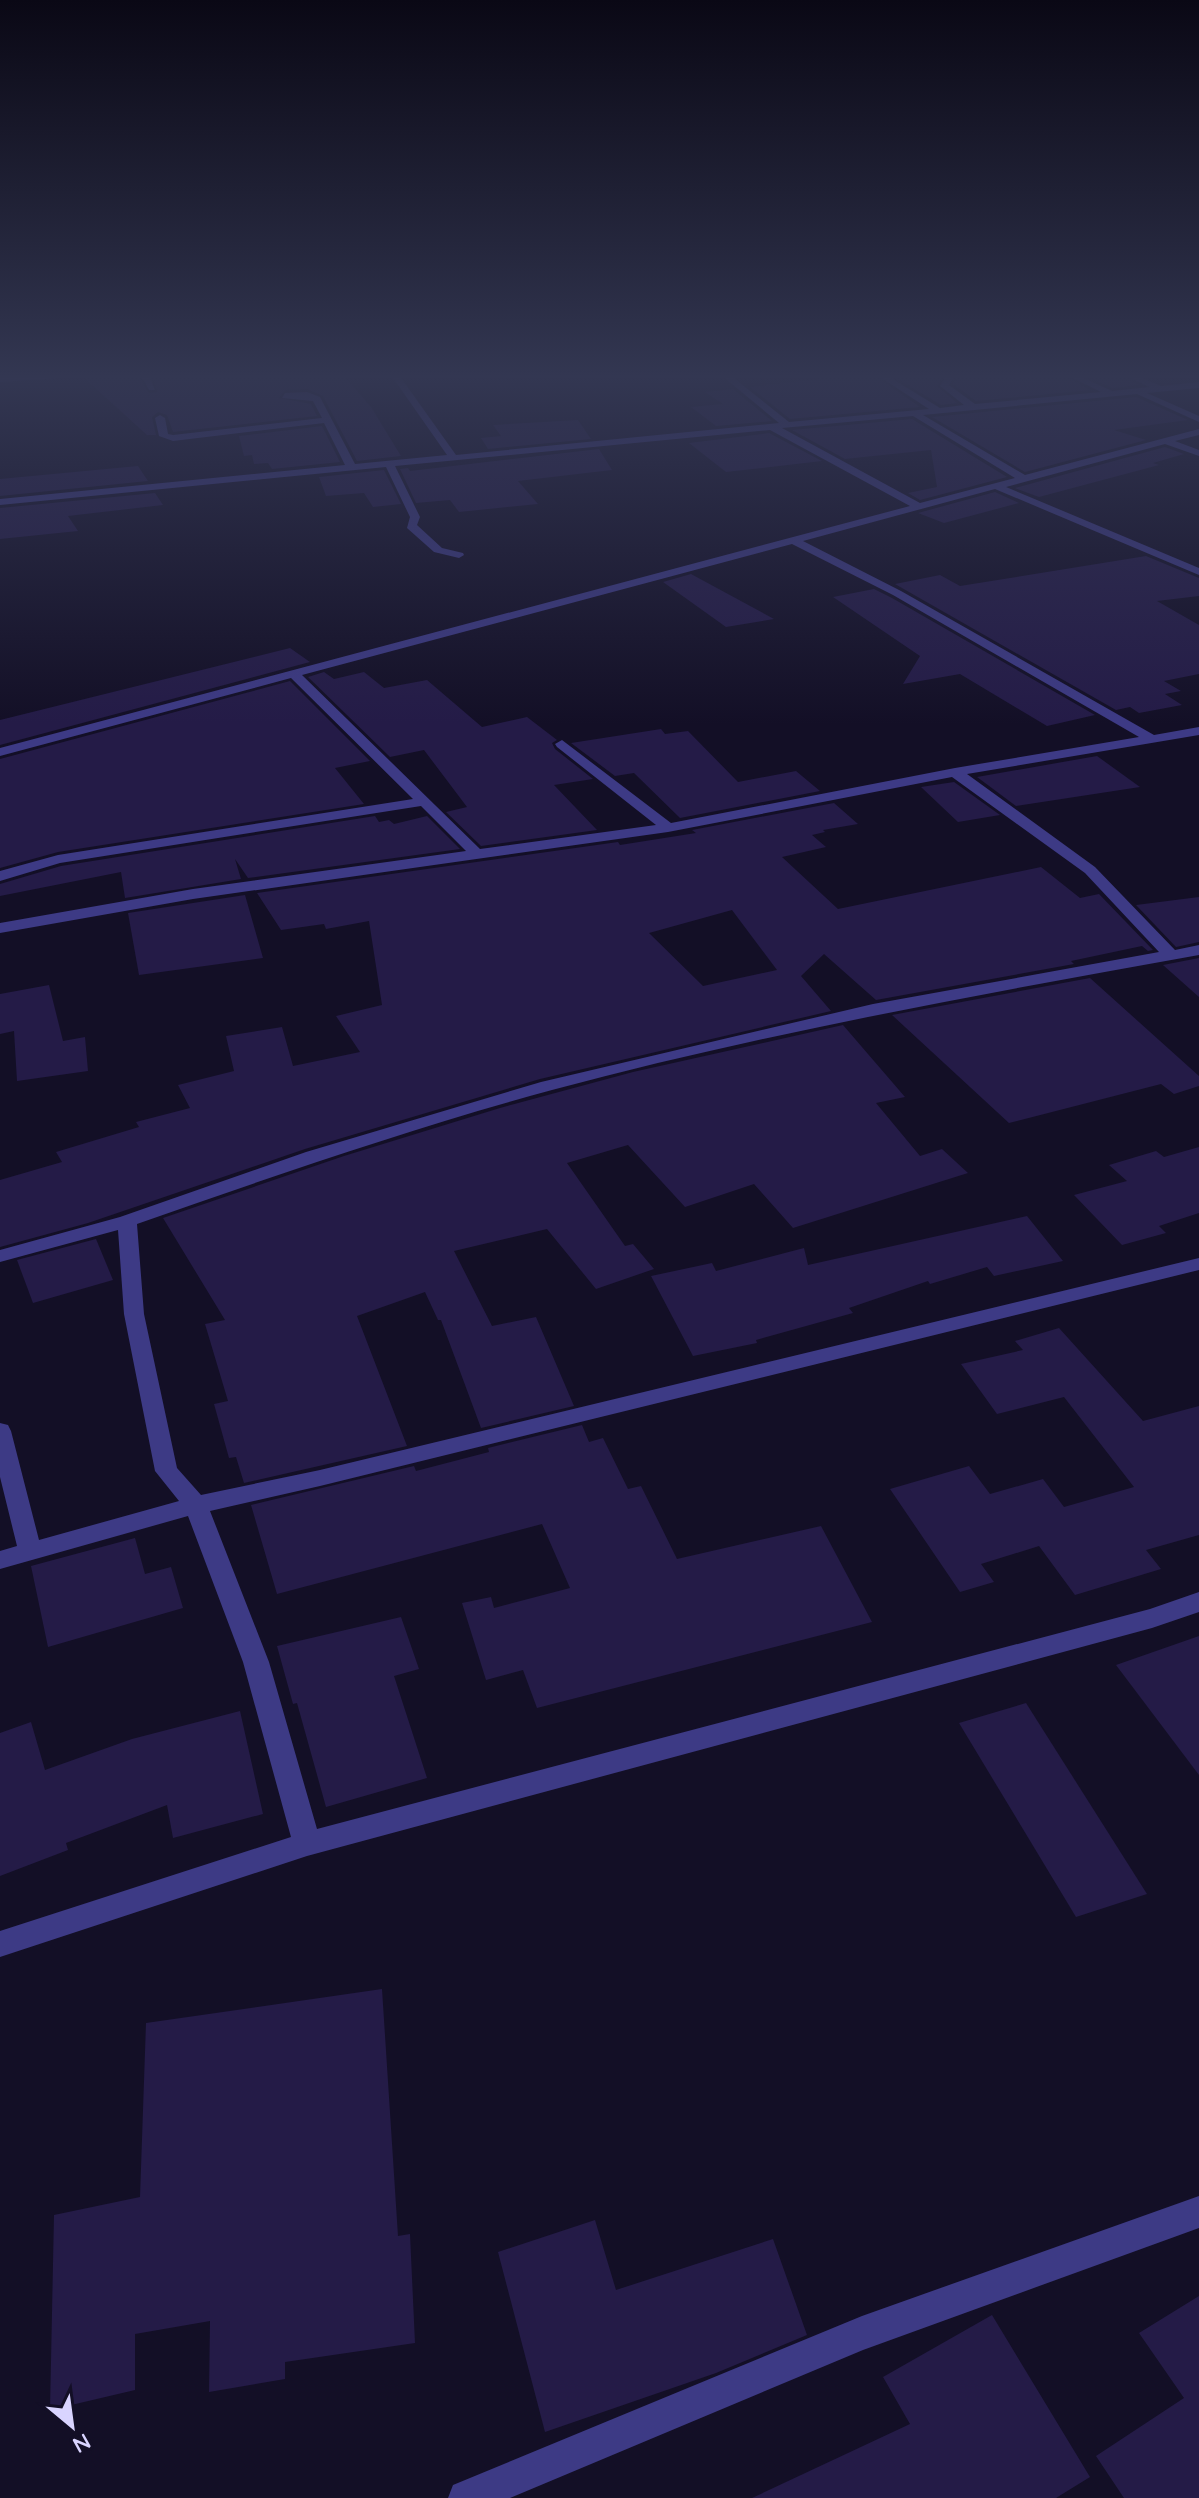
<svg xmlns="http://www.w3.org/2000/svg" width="1199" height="2498" viewBox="0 0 1199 2498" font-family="Quicksand,sans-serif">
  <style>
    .building { fill: #241b47; fill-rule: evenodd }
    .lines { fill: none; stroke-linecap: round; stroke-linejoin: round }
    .minor { fill: #3d3a85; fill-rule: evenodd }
  </style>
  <rect width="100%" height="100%" fill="#130f26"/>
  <g class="building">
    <path d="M 81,375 L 138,375 L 149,393 L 157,392 L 152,375 L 343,375 L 371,407 L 401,456 L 357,461 L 323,396 L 307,389 L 285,390 L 279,398 L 311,404 L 317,416 L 173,432 L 167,415 L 158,412 L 152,417 L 156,435 L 147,435 Z"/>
    <path d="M 813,375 L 874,375 L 920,407 L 790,419 L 750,387 L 819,379 Z"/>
    <path d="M 891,375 L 944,375 L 937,386 L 957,403 L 941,405 Z"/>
    <path d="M 958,375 L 1064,375 L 1090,390 L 976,401 L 953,384 Z"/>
    <path d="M 1084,375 L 1122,375 L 1139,385 L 1112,388 Z"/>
    <path d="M 733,389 L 772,421 L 716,426 L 691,407 L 723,404 L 705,392 Z"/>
    <path d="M 1136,397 L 1188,420 L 1114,430 L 1146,440 L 1025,472 L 932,417 Z"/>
    <path d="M 912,419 L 1007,477 L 920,500 L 908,493 L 937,487 L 931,450 L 845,459 L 792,430 Z"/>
    <path d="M 578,420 L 591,439 L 488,449 L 481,438 L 501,436 L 493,425 Z"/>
    <path d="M 322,426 L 340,462 L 272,469 L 268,463 L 254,464 L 252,455 L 244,456 L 239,436 Z"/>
    <path d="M 769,433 L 822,461 L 726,472 L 689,443 Z"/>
    <path d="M 1165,447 L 1184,454 L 1153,463 L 1159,465 L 1039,497 L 1015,488 Z"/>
    <path d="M 599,449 L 612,470 L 518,481 L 538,504 L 459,512 L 450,500 L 416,503 L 400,469 L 408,468 L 410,471 Z"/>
    <path d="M 138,466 L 148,481 L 0,496 L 0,479 Z"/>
    <path d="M 384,470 L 401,504 L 373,507 L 364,493 L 326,496 L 319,477 Z"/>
    <path d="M 995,492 L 1019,503 L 944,523 L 918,513 Z"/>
    <path d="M 155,493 L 163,505 L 68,516 L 78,531 L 0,539 L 0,508 Z"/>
    <path d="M 1146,556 L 1199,578 L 1199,596 L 1157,601 L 1199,625 L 1199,674 L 1164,681 L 1181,691 L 1165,694 L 1182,705 L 1139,713 L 1130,707 L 1116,710 L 895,584 L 940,575 L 960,586 Z"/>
    <path d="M 691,574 L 774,619 L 726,627 L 663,582 Z"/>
    <path d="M 874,589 L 892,598 L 1095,715 L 1047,726 L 960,674 L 903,684 L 920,656 L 833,597 Z"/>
    <path d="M 290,648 L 310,662 L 0,745 L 0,720 Z"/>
    <path d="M 324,672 L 334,679 L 364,672 L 384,688 L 427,680 L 482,727 L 527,717 L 557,740 L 552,743 L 555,749 L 593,779 L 554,785 L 597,830 L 481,846 L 446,812 L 467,807 L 424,750 L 390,757 L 308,677 Z"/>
    <path d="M 290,681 L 370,761 L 335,768 L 364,804 L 58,852 L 0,868 L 0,759 Z"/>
    <path d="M 661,729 L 665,734 L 688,731 L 738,782 L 796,771 L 820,791 L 680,818 L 634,773 L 615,776 L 571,743 Z"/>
    <path d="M 1097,756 L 1140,787 L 1016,806 L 977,777 Z"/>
    <path d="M 954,782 L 1000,815 L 958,822 L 921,787 Z"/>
    <path d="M 834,803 L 858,824 L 823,830 L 825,832 L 812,835 L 826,847 L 782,857 L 838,909 L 1041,867 L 1080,898 L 1099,894 L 1153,950 L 1148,951 L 1142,946 L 1071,961 L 1074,964 L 876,1000 L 824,954 L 801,976 L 831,1011 L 540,1079 L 305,1149 L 88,1223 L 0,1247 L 0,1180 L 62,1162 L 56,1152 L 139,1127 L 136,1122 L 190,1108 L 178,1085 L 234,1071 L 226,1036 L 282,1027 L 293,1066 L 360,1052 L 336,1016 L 382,1005 L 369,921 L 326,929 L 324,924 L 281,930 L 257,893 L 618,842 L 620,845 L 696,833 L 692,830 ZM 732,910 L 777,970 L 703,986 L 649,933 Z"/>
    <path d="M 375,816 L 379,822 L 389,820 L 394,824 L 427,816 L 460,849 L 248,878 L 235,859 L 241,879 L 125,898 L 121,872 L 0,896 L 0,884 L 61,866 Z"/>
    <path d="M 245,895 L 263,958 L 139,975 L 128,913 Z"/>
    <path d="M 1199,897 L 1199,942 L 1176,947 L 1136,905 Z"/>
    <path d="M 1199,958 L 1199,997 L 1163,965 Z"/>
    <path d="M 1090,978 L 1199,1076 L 1199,1086 L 1174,1094 L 1161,1084 L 1009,1123 L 892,1015 Z"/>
    <path d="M 49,985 L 63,1041 L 85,1037 L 88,1071 L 17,1081 L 14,1031 L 0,1034 L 0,994 Z"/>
    <path d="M 843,1025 L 905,1097 L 876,1103 L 920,1156 L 942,1149 L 968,1173 L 793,1228 L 754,1184 L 685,1207 L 628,1145 L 567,1163 L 625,1246 L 633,1244 L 654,1269 L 596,1289 L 547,1229 L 454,1251 L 492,1326 L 536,1317 L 574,1406 L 481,1428 L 441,1320 L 438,1320 L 425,1292 L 357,1316 L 407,1446 L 244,1483 L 236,1457 L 229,1458 L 214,1404 L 228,1401 L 205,1324 L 225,1320 L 163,1218 L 344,1156 L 500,1108 L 633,1072 Z"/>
    <path d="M 1199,1147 L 1199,1213 L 1159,1226 L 1166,1233 L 1122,1245 L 1074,1195 L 1127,1181 L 1109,1165 L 1156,1151 L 1164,1157 Z"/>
    <path d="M 1027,1216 L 1063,1261 L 994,1276 L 987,1267 L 930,1284 L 928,1281 L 849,1308 L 853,1313 L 756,1340 L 757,1343 L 693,1356 L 651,1276 L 712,1263 L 716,1271 L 804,1248 L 808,1265 Z"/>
    <path d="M 96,1239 L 113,1280 L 33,1303 L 17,1260 Z"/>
    <path d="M 1059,1328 L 1143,1421 L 1199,1406 L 1199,1535 L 1146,1550 L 1161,1569 L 1075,1595 L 1039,1546 L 981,1564 L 994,1582 L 960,1592 L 890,1489 L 969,1466 L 990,1494 L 1043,1479 L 1064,1507 L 1134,1487 L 1064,1397 L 997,1414 L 961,1364 L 1023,1350 L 1015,1341 Z"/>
    <path d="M 582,1425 L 589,1442 L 603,1438 L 628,1489 L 641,1486 L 677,1559 L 821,1526 L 872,1622 L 537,1708 L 523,1670 L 486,1680 L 462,1603 L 491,1597 L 494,1608 L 570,1588 L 542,1524 L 277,1594 L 251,1505 L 414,1466 L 416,1471 L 489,1452 L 488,1448 Z"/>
    <path d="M 135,1538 L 145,1574 L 171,1567 L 183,1608 L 48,1647 L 31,1566 Z"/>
    <path d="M 401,1617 L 419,1669 L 394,1676 L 427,1778 L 326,1807 L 297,1703 L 293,1704 L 277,1646 Z"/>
    <path d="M 1199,1636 L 1199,1775 L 1116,1665 Z"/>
    <path d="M 1026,1703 L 1147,1894 L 1076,1917 L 959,1723 Z"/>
    <path d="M 240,1711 L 263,1814 L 173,1838 L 167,1805 L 66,1843 L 68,1850 L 0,1876 L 0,1733 L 31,1722 L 45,1770 L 132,1739 Z"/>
    <path d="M 382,1989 L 398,2236 L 410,2234 L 415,2343 L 285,2362 L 285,2379 L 209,2392 L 210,2321 L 135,2334 L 135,2390 L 50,2410 L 54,2215 L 140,2197 L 146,2023 Z"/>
    <path d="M 595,2220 L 616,2290 L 773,2239 L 807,2335 L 716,2373 L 545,2432 L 498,2252 Z"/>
    <path d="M 1199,2296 L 1199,2498 L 1124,2498 L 1096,2456 L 1184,2398 L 1139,2333 Z"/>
    <path d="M 992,2315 L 1090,2477 L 1056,2498 L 752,2498 L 910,2424 L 883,2377 Z"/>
  </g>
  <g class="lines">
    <g class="minor">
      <path d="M 63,375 L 59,378 L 0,382 L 0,376 Z"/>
      <path d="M 141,375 L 149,375 L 155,390 L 149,390 Z"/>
      <path d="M 391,375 L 399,375 L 456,455 L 779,423 L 721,375 L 730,375 L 789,422 L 929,409 L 877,375 L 886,375 L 940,408 L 964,405 L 940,386 L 947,375 L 955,375 L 949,385 L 975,404 L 1101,392 L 1067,375 L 1077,375 L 1112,391 L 1149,387 L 1125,375 L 1135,375 L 1161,386 L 1199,382 L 1199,388 L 1147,393 L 1199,416 L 1199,422 L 1137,394 L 923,415 L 1025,475 L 1199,429 L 1199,435 L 1175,441 L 1199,450 L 1199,456 L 1165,444 L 1006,487 L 1199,568 L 1199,575 L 995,489 L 803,541 L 901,591 L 1154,735 L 1199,727 L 1199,735 L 967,774 L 1095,867 L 1175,950 L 1199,945 L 1199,955 C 982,994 765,1033 552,1090 C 412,1128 274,1176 137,1224 L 144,1314 L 177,1468 L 201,1495 L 320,1470 L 1199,1258 L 1199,1270 L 320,1486 L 210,1511 L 269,1662 L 317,1829 L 1150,1609 L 1199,1592 L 1199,1612 L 1152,1628 L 307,1856 L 0,1957 L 0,1931 L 291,1837 L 243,1662 L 188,1516 L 0,1569 L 0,1551 L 17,1546 L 0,1477 L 0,1423 L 8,1425 L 11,1431 L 39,1540 L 179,1501 L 155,1471 L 124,1314 L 118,1230 L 0,1262 L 0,1250 L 120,1217 L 306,1152 L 541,1082 L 873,1004 L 1159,952 L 1085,873 L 952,777 L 668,832 L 193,899 L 0,933 L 0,923 L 193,889 L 466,851 L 421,806 L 60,863 L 0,881 L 0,871 L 58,855 L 413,799 L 291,678 L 0,756 L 0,748 L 910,506 L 770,430 L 395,466 L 420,517 L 417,525 L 442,548 L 463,553 L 464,555 L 459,558 L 434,552 L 407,528 L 410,517 L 386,467 L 0,505 L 0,499 L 345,465 L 324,423 L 173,441 L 159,436 L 155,418 L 160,415 L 165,418 L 168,434 L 173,435 L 322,418 L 313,401 L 282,398 L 285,393 L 307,392 L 320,397 L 355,464 L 447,455 ZM 913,416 L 1015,478 L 920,503 L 782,428 ZM 792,544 L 893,595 L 1139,737 L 955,768 L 671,823 L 562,740 L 555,744 L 557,747 L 656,825 L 480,849 L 302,675 Z"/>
      <path d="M 1199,2196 L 1199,2228 L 863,2350 L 510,2498 L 448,2498 L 453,2485 L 862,2316 Z"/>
    </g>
  </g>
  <linearGradient id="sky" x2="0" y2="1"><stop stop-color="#0a0815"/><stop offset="0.52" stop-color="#333752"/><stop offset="1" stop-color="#333752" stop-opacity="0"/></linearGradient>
  <rect width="1199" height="724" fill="url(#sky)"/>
  <g transform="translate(72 2426) rotate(151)" stroke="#130f26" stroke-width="6" paint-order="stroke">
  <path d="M0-6L14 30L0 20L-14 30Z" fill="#d9d4ff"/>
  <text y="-12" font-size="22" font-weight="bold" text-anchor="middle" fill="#d9d4ff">N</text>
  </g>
</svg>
